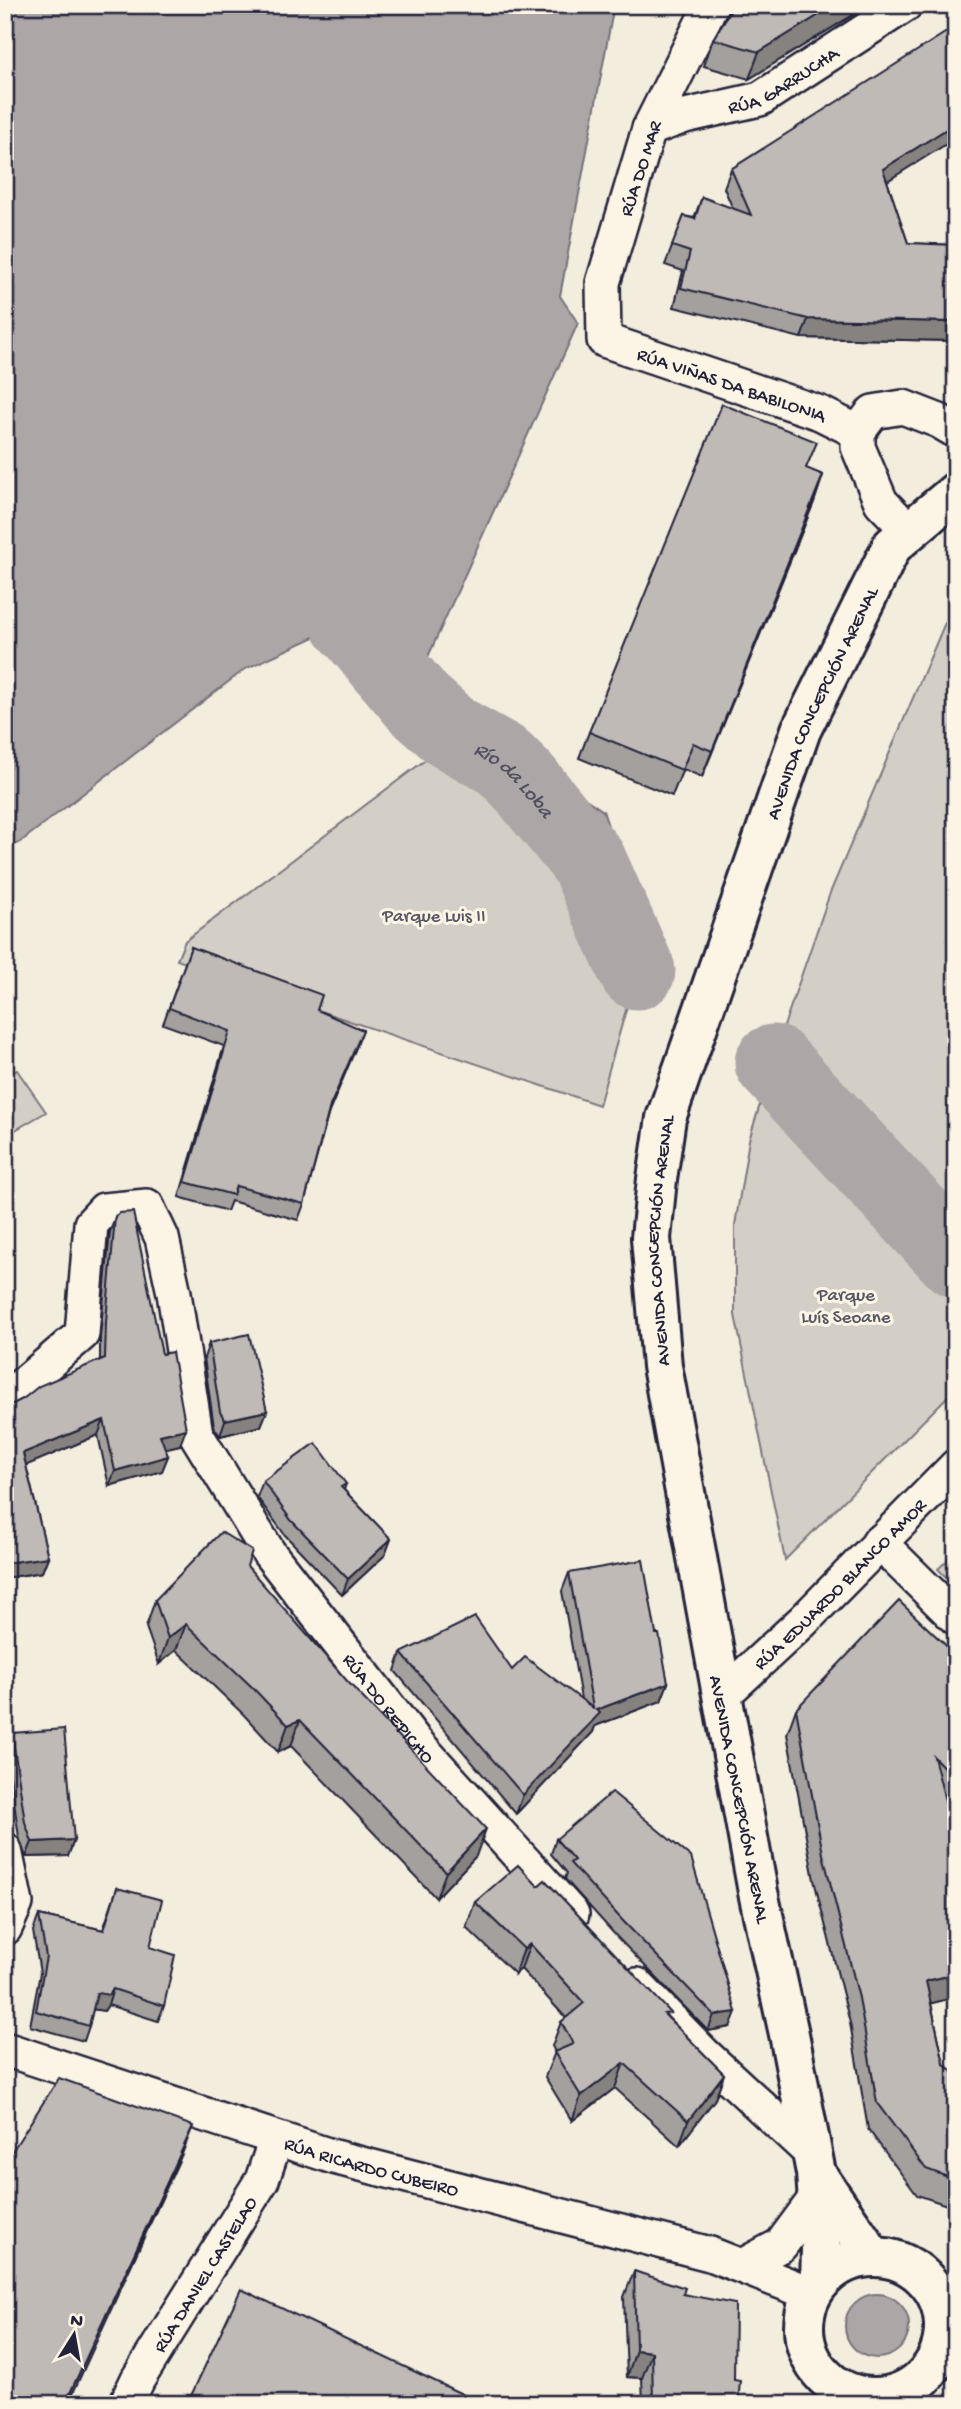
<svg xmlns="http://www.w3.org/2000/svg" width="961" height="2409" viewBox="0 0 961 2409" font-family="'Gochi Hand',sans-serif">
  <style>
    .green { fill: #d4cfc6; stroke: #7b7880; stroke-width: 2 }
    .water { fill: #aca7a6; stroke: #75727b; stroke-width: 2 }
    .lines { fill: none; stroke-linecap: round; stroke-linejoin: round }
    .river { stroke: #aca7a6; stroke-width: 77 }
    .street-casing { stroke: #22223b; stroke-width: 38 }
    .secondary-casing { stroke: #22223b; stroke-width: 44 }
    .street { stroke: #fcf5e5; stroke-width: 33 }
    .secondary { stroke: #fcf5e5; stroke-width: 38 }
    .wall { fill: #a4a09d; stroke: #22223b; stroke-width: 2 }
    .shaded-wall { fill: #86827f; stroke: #22223b; stroke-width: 2 }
    .building { fill: #bfbab6; stroke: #22223b; stroke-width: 2 }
    .labels { text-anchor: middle; stroke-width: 6; stroke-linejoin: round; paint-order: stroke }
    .street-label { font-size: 19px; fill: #22223b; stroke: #fcf5e5 }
    .park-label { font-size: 19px; fill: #575665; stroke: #fcf5e5 }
    .water-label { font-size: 21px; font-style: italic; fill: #525160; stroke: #fcf5e5 }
  </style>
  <rect width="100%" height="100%" fill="#f3edde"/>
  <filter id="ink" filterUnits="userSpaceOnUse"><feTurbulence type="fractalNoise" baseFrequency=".0143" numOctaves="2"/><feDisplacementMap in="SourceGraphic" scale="14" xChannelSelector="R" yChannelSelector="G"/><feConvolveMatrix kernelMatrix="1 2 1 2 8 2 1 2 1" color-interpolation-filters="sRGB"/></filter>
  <g filter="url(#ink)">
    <g class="green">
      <path d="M 956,606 L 956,1388 L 785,1560 L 735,1315 L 735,1225 L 749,1140 L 787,1017 L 830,893 L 944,625 Z"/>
      <path d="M 432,755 L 488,770 L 616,954 L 637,971 L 599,1105 L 317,1010 L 177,960 L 185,941 Z"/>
      <path d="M 17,1070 L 46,1112 L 5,1136 L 5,1075 Z"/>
      <path d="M 956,1552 L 956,1587 L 938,1569 Z"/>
    </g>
    <g class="water">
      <path d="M 5,5 L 614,5 L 560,296 L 578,323 L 414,688 L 349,621 L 245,669 L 19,843 L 5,849 Z"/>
      <path d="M 515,750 L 603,811 L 615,847 L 624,886 L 645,943 L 637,971 L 616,954 L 488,770 Z"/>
      <circle cx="877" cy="2326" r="32"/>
    </g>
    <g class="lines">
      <g class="river">
        <path id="s1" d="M 349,621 L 419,704 L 451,732 L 503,761 L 523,781 L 588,861 L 637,971"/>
        <path d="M 773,1063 L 956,1259"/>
      </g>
      <defs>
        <g id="street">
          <path id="s2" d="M 711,5 L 649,129 L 603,283 L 604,340 L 820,413 L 858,432"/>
          <path id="s3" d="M 649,129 L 685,116 L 760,99 L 905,5"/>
          <path d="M 908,530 L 881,502 L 858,447 L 858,432 L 873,412 L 903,407 L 939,421 L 956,431"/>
          <path id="s4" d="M 5,1400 L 82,1334 L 91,1224 L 104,1210 L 147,1206 L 162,1238 L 174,1293 L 196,1434 L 269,1553 L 415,1741 L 572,1914"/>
          <path d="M 879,1542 L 956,1618"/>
          <path id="s5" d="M 721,1697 L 803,1621 L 956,1466"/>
          <path d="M 5,1850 L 16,1903 L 5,1928"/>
          <path d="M 637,1985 L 703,2053 L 811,2153"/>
          <path id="s6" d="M 5,2049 L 334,2157 L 710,2254 L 812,2294"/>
          <path d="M 742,2266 L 781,2245 L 818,2195"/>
          <path id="s7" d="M 126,2404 L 138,2379 L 262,2180 L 276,2139"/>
        </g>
        <g id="secondary">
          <path d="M 817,2175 L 873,2257"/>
          <circle cx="874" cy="2327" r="70"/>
          <path id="s8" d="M 820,2282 L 821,2248 L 816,2173 L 789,2034 L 758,1892 L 662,1366 L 651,1238 L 657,1179 L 666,1118 L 801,730 L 892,546 L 956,492"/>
        </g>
      </defs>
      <use href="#street" class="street-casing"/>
      <use href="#secondary" class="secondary-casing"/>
      <use href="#street" class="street"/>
      <use href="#secondary" class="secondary"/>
    </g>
    <g class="wall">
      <path d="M 734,5 L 869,5 L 749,79 L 704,66 L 713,39 Z"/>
      <path d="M 731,169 L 887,181 L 908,243 L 956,245 L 956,341 L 801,338 L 674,307 L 683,271 L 665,265 L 684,216 L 694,218 L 702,197 L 733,209 L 724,188 Z"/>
      <path d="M 807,469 L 823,475 L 814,502 L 702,777 L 683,769 L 672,796 L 579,758 L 589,732 Z"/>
      <path d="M 191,947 L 317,1010 L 357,1045 L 329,1112 L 304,1204 L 298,1220 L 231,1201 L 227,1211 L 179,1197 L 224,1046 L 163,1024 Z"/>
      <path d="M 115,1217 L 180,1445 L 165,1448 L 168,1456 L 162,1471 L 109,1486 L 98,1435 L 26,1465 L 48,1557 L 42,1572 L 5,1578 L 5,1403 L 13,1404 L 100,1360 L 100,1338 L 110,1232 Z"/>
      <path d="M 209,1343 L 267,1411 L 261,1426 L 220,1436 L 214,1427 L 204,1358 Z"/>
      <path d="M 263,1481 L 346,1484 L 344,1490 L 391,1539 L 385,1555 L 342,1595 L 285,1535 L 257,1497 Z"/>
      <path d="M 247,1566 L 476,1856 L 436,1898 L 291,1746 L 278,1752 L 243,1714 L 176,1650 L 159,1664 L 146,1627 L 155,1600 Z"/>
      <path d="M 569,1573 L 656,1634 L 668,1683 L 661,1701 L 595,1726 L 593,1732 L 516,1814 L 395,1671 L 401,1653 L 512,1670 L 581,1699 L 562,1591 Z"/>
      <path d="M 956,1655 L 956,1815 L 946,1805 L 956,1844 L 956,1997 L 931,2003 L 944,2064 L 956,2075 L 956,2208 L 917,2195 L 868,2129 L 850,2023 L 814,1880 L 787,1734 L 796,1709 Z"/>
      <path d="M 12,1733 L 74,1840 L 68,1856 L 26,1857 L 19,1837 L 6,1748 Z"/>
      <path d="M 556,1839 L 730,2027 L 708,2031 L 617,1937 L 565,1879 L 567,1873 L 551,1854 Z"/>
      <path d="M 538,1886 L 724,2074 L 715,2099 L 679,2146 L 615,2088 L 572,2121 L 545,2077 L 555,2052 L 552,2046 L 561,2022 L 566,2018 L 521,1969 L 515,1974 L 466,1927 L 475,1902 Z"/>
      <path d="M 117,1888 L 150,1947 L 164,2006 L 158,2021 L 108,2005 L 104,2011 L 93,2009 L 89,2026 L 84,2041 L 30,2026 L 40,1973 L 33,1931 L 39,1915 L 103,1930 Z"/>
      <path d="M 634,2271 L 683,2294 L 734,2380 L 738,2404 L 643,2404 L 642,2378 L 627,2377 L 624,2297 Z"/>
    </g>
    <g class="shaded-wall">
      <path d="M 835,5 L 869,5 L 749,79 L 759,52 Z"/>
      <path d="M 956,123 L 956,138 L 876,188 L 883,169 Z"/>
      <path d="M 808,319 L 956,322 L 956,341 L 801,338 Z"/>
      <path d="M 823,475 L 814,502 L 702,777 L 712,751 Z"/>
      <path d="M 363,1030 L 357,1045 L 325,1121 L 330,1106 Z"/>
      <path d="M 267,1411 L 261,1426 L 220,1436 L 225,1420 Z"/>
      <path d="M 104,1420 L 98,1435 L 18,1469 L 23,1453 Z"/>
      <path d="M 186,1429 L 180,1445 L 155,1451 L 160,1435 Z"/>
      <path d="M 168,1456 L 162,1471 L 109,1486 L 115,1471 Z"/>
      <path d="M 391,1539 L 385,1555 L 342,1595 L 348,1579 Z"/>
      <path d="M 48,1557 L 42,1572 L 5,1578 L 5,1563 Z"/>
      <path d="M 186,1624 L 176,1650 L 159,1664 L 168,1638 Z"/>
      <path d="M 668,1683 L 661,1701 L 595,1726 L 593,1732 L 516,1814 L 523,1795 L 596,1710 Z"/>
      <path d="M 300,1720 L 291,1746 L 278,1752 L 288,1725 Z"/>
      <path d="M 486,1829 L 476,1856 L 436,1898 L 446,1872 Z"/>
      <path d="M 74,1840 L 68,1856 L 26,1857 L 32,1842 Z"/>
      <path d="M 530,1944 L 521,1969 L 515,1974 L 524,1949 Z"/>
      <path d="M 956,1974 L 956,1997 L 917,2007 L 926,1981 Z"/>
      <path d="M 113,1989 L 108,2005 L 104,2011 L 91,2009 L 97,1993 Z"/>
      <path d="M 736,2012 L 730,2027 L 708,2031 L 714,2015 Z"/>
      <path d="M 624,2063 L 615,2088 L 572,2121 L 581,2096 Z"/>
      <path d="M 724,2074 L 715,2099 L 679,2146 L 688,2121 Z"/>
      <path d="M 193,2126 L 182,2154 L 68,2404 L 65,2404 Z"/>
      <path d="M 636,2350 L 652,2352 L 642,2378 L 627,2377 Z"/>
    </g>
    <g class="building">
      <path d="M 734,5 L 835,5 L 759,52 L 713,39 Z"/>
      <path d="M 956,26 L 956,123 L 883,169 L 908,243 L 956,245 L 956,322 L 808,319 L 681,288 L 690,252 L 672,246 L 684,216 L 695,219 L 702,197 L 751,215 L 731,169 Z"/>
      <path d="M 722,404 L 817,442 L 806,468 L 823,475 L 712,751 L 693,743 L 682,770 L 589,732 Z"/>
      <path d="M 191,947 L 322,995 L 317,1010 L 363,1030 L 330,1106 L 304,1204 L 236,1186 L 233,1195 L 185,1182 L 230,1031 L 169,1008 Z"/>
      <path d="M 133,1212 L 162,1354 L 172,1352 L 186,1429 L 160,1435 L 168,1456 L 115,1471 L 104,1420 L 23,1453 L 48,1557 L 5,1563 L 5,1403 L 13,1404 L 23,1399 L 39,1386 L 105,1358 L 106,1322 L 115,1217 L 119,1213 Z"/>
      <path d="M 249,1334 L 267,1411 L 225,1420 L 220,1412 L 209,1343 Z"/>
      <path d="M 316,1443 L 346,1484 L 341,1487 L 391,1539 L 348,1579 L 291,1520 L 263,1481 Z"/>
      <path d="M 221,1532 L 252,1551 L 247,1566 L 348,1682 L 486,1829 L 446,1872 L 300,1720 L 288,1725 L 253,1688 L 186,1624 L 168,1638 L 155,1600 Z"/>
      <path d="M 643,1560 L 656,1634 L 659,1634 L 668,1683 L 596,1710 L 600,1713 L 523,1795 L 401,1653 L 475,1617 L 512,1670 L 525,1657 L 593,1708 L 569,1573 Z"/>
      <path d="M 899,1601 L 956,1655 L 956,1780 L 934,1757 L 956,1844 L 956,1974 L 926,1981 L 944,2064 L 956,2075 L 956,2180 L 926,2169 L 877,2103 L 859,1998 L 823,1854 L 796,1709 Z"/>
      <path d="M 64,1729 L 74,1840 L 32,1842 L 25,1822 L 12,1733 Z"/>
      <path d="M 612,1792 L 691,1857 L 736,2012 L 714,2015 L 623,1921 L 570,1863 L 574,1860 L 556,1839 Z"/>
      <path d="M 518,1865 L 538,1886 L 545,1880 L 671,2013 L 664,2014 L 724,2074 L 688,2121 L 624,2063 L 581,2096 L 554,2052 L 573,2044 L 561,2022 L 584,2003 L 530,1944 L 524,1949 L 475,1902 Z"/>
      <path d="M 117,1888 L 162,1900 L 150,1947 L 175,1955 L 164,2006 L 113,1989 L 109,1995 L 97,1993 L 89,2026 L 36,2011 L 46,1957 L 39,1915 L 104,1930 Z"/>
      <path d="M 59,2078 L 193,2126 L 65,2404 L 5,2404 L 5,2152 L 9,2156 Z"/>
      <path d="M 634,2271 L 685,2288 L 683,2294 L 735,2304 L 734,2380 L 740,2381 L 738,2404 L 653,2404 L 652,2352 L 636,2350 Z"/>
      <path d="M 241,2289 L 483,2404 L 196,2404 L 189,2400 Z"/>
    </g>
  </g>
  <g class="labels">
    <g class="street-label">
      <text dy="7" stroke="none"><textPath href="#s3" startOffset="144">RÚA GARRUCHA</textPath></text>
      <text transform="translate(639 168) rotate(-72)" y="7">RÚA DO MAR</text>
      <text dy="7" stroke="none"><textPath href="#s2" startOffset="492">RÚA VIÑAS DA BABILONIA</textPath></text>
      <text dy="7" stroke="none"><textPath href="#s8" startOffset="1624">AVENIDA CONCEPCIÓN ARENAL</textPath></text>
      <text dy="7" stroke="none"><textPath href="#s8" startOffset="1057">AVENIDA CONCEPCIÓN ARENAL</textPath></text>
      <text dy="7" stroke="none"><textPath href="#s5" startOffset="164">RÚA EDUARDO BLANCO AMOR</textPath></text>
      <text dy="7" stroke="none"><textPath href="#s4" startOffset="844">RÚA DO REPICHO</textPath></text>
      <text transform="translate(741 1799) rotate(79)" y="7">AVENIDA CONCEPCIÓN ARENAL</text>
      <text dy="7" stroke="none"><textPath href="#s6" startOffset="385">RÚA RICARDO CUBEIRO</textPath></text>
      <text dy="7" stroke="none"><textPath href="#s7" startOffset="152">RÚA DANIEL CASTELAO</textPath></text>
    </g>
    <g class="park-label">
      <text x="434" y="921">Parque Luis II</text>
      <text x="846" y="1300">Parque<tspan x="846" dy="22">Luís Seoane</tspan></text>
    </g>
    <g class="water-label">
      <text dy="7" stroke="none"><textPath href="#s1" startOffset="231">Río da Loba</textPath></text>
    </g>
  </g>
  <rect width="961" height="2409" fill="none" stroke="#fcf5e5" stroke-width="28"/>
  <rect x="14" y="14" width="933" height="2381" fill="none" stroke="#22223b" stroke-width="2.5" filter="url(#ink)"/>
  <g transform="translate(74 2335) rotate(11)" stroke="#fcf5e5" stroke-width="5" paint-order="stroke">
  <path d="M0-5L12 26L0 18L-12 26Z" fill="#22223b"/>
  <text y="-10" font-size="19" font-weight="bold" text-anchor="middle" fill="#22223b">N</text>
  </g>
</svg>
